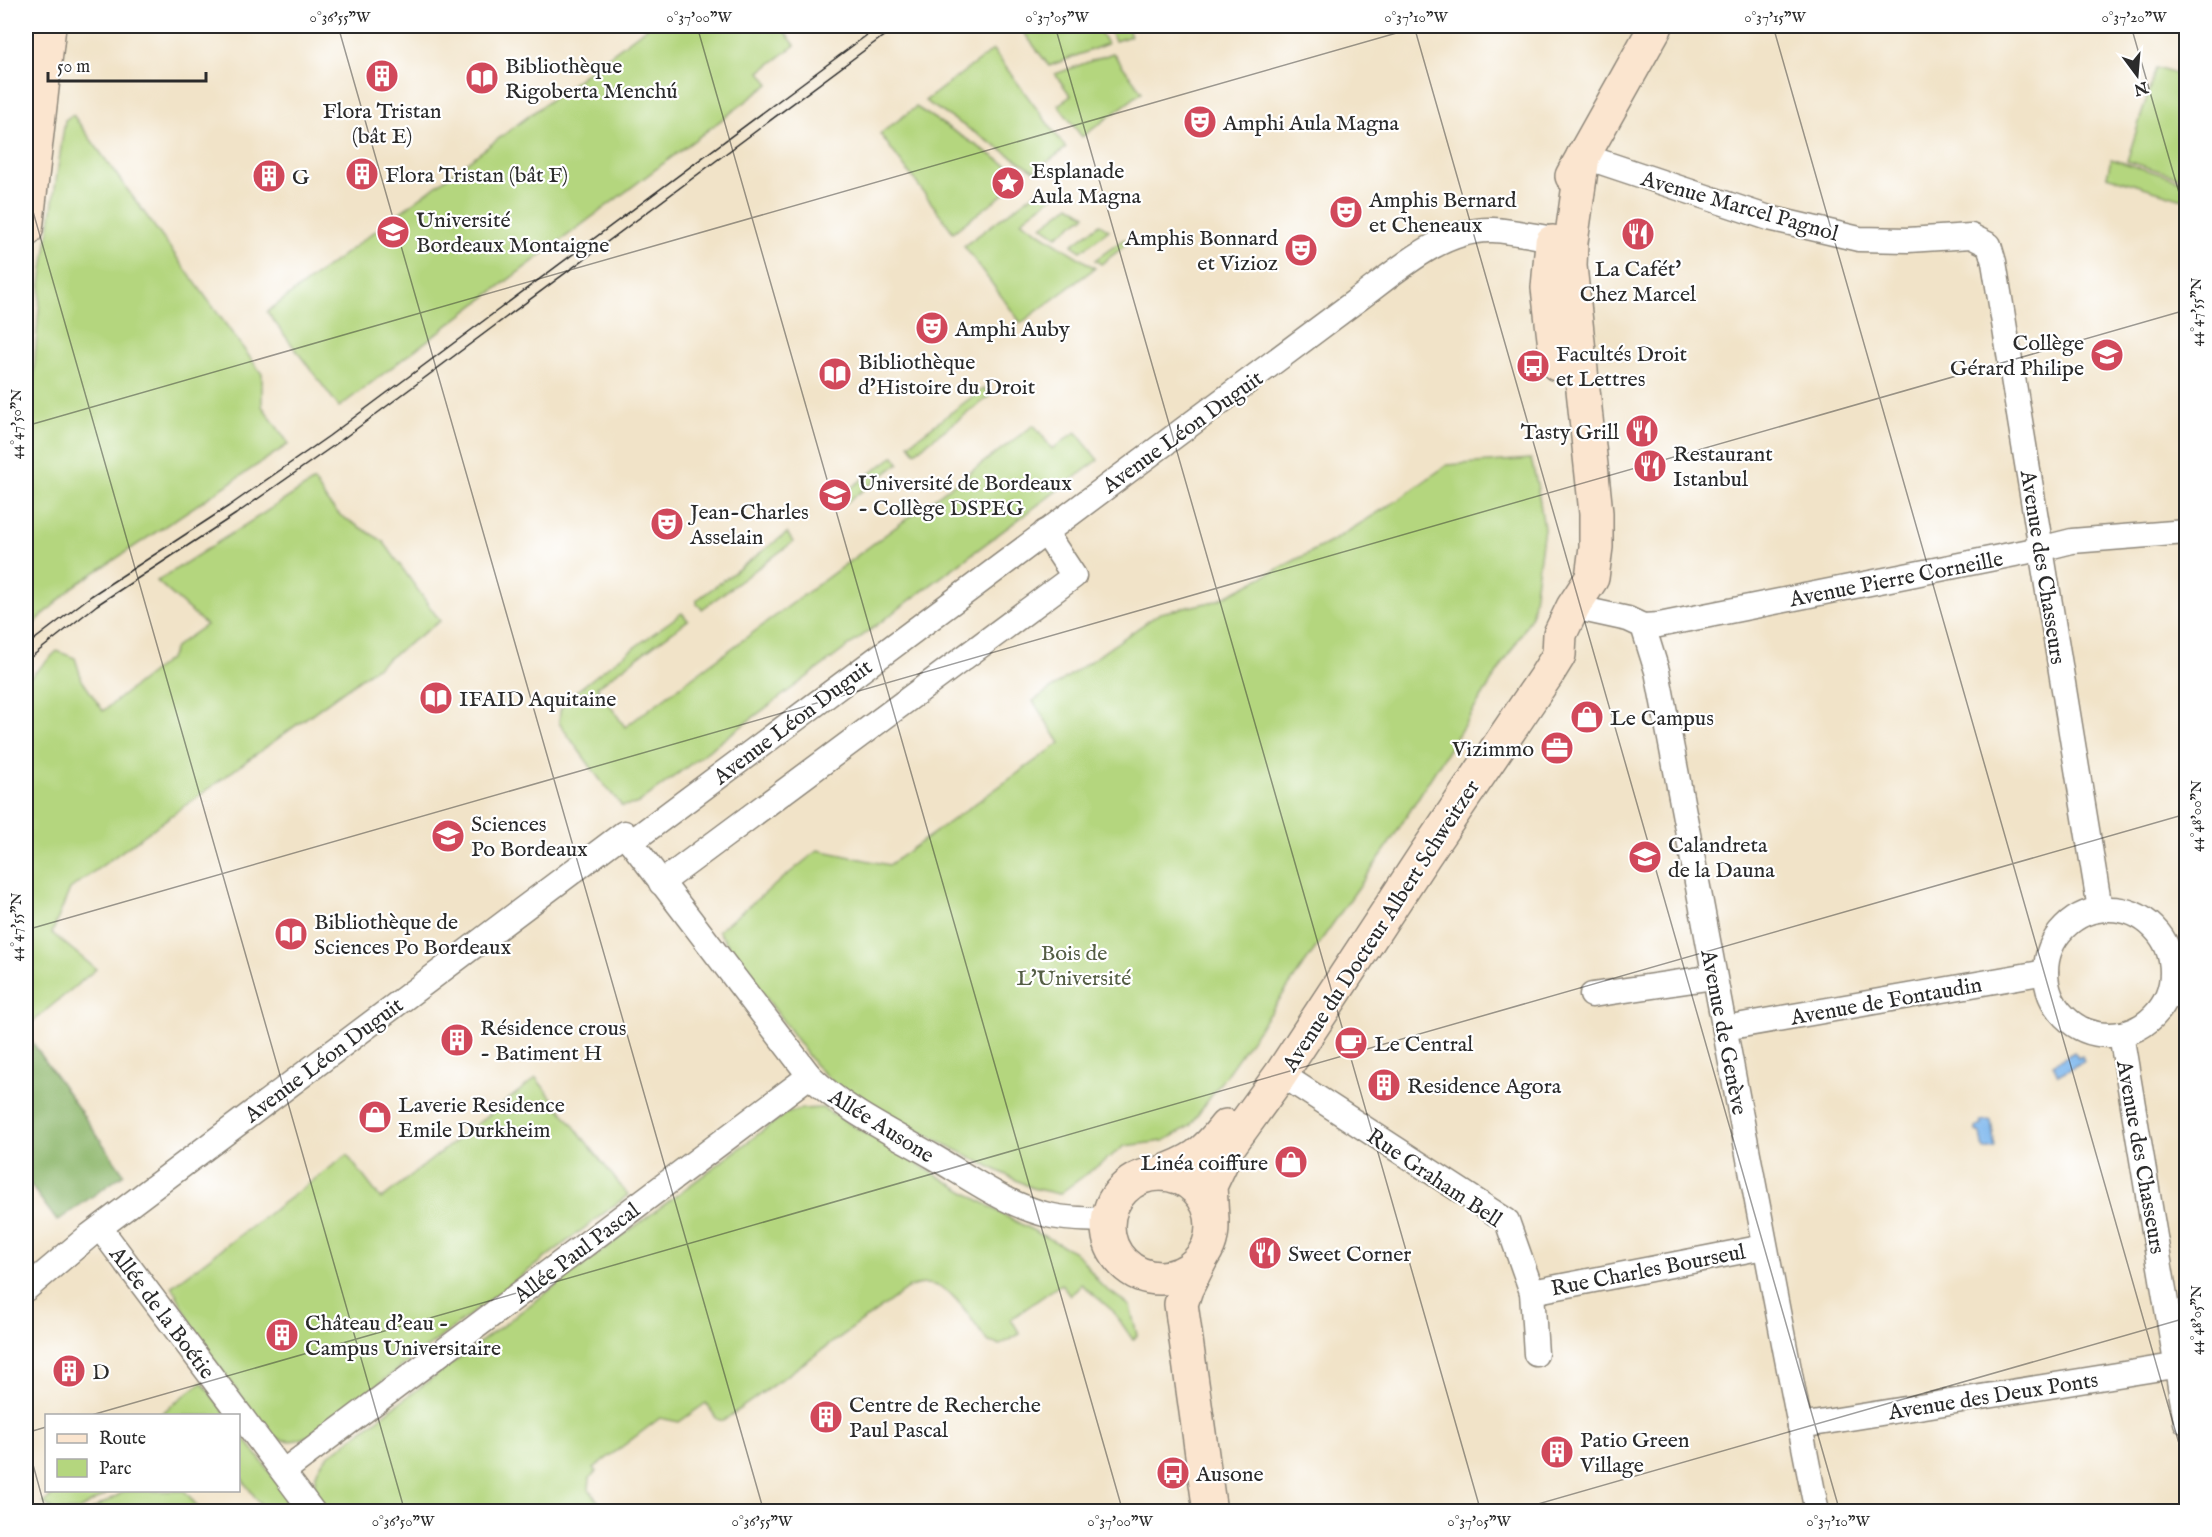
<svg xmlns="http://www.w3.org/2000/svg" width="2212" height="1537" viewBox="0 0 2212 1537" font-family="'IM FELL English',serif">
  <style>
    .green { fill: #b4d67e; stroke: #708054; stroke-width: 1.5 }
    .forest { fill: #8fb76d; stroke: #5d714c; stroke-width: 1.5 }
    .water { fill: #7cb6ed; stroke: #54708c; stroke-width: 1.5 }
    .lines { fill: none; stroke-linecap: round; stroke-linejoin: round }
    .street-casing { stroke: #8e877a; stroke-width: 27 }
    .secondary-casing { stroke: #8e877a; stroke-width: 36 }
    .street { stroke: #fff; stroke-width: 24 }
    .secondary { stroke: #fbe5cf; stroke-width: 33 }
    .tram { stroke: #2b2b2b; stroke-width: 1.5 }
    .ticks { fill: none; stroke: #2b2b2b; stroke-width: 1.5; stroke-opacity: 0.45 }
    .labels { text-anchor: middle; stroke-width: 4.5; stroke-linejoin: round; paint-order: stroke }
    .poi-label { font-size: 22px; fill: #2b2b2b; stroke: #fff; text-anchor: start }
    .street-label { font-size: 22px; fill: #2b2b2b; stroke: #fff }
    .park-label { font-size: 22px; fill: #545e44; stroke: #fff }
    .neatline { fill: none; stroke: #2b2b2b; stroke-width: 2 }
    .ticks-label { font-size: 15px; text-anchor: middle; fill: #2b2b2b }
  </style>
  <rect width="100%" height="100%" fill="#fff"/>
  <filter id="ink" filterUnits="userSpaceOnUse"><feTurbulence type="fractalNoise" baseFrequency=".0167" numOctaves="2"/><feDisplacementMap in="SourceGraphic" scale="12" xChannelSelector="R" yChannelSelector="G"/><feConvolveMatrix kernelMatrix="1 2 1 2 8 2 1 2 1" color-interpolation-filters="sRGB"/></filter>
  <filter id="wash" filterUnits="userSpaceOnUse"><feTurbulence type="fractalNoise" baseFrequency=".008" numOctaves="4" result="noise"/><feDisplacementMap in="SourceGraphic" scale="24" xChannelSelector="R" yChannelSelector="G"/><feGaussianBlur stdDeviation="1.35" result="paint"/><feColorMatrix in="noise" values="0 0 0 0 0 0 0 0 0 0 0 0 0 0 0 0 0 1.4 0 .05"/><feComposite in="paint" operator="in"/></filter>
  <g filter="url(#wash)">
    <rect width="100%" height="100%" fill="#f1e3c8"/>
    <g class="green">
      <path d="M 649,26 L 780,26 L 795,45 L 760,72 L 769,84 L 339,407 L 267,312 Z"/>
      <path d="M 1019,26 L 1097,26 L 1107,44 L 1049,66 Z"/>
      <path d="M 1107,26 L 1126,26 L 1131,36 L 1115,41 Z"/>
      <path d="M 993,50 L 1066,148 L 1035,171 L 925,101 Z"/>
      <path d="M 1113,53 L 1142,92 L 1082,137 L 1058,105 L 1071,96 L 1055,74 Z"/>
      <path d="M 2156,68 L 2186,77 L 2186,179 L 2127,161 Z"/>
      <path d="M 916,107 L 1026,177 L 953,232 L 880,134 Z"/>
      <path d="M 73,115 L 262,374 L 262,406 L 289,444 L 73,587 L 26,631 L 26,467 L 41,284 L 65,120 Z"/>
      <path d="M 2111,159 L 2186,182 L 2186,200 L 2107,176 Z"/>
      <path d="M 1043,187 L 1055,195 L 1021,221 L 1095,268 L 1021,323 L 964,246 Z"/>
      <path d="M 1070,205 L 1086,215 L 1057,236 L 1042,226 Z"/>
      <path d="M 1100,224 L 1109,230 L 1081,251 L 1072,245 Z"/>
      <path d="M 1124,239 L 1130,242 L 1101,264 L 1095,260 Z"/>
      <path d="M 984,388 L 990,396 L 915,452 L 909,444 Z"/>
      <path d="M 1034,425 L 1052,449 L 1076,432 L 1098,460 L 637,804 L 622,806 L 601,781 L 559,723 L 560,711 L 564,701 L 606,668 L 682,613 L 688,620 L 597,687 L 625,727 Z"/>
      <path d="M 894,456 L 899,463 L 834,512 L 829,504 Z"/>
      <path d="M 1531,459 L 1537,484 L 1544,528 L 1532,615 L 1521,635 L 1387,847 L 1190,1126 L 1164,1141 L 1125,1146 L 1059,1194 L 1032,1188 L 845,1094 L 814,1064 L 718,931 L 818,850 L 889,865 L 1060,743 L 1033,701 L 1160,613 L 1216,601 L 1334,540 L 1398,500 L 1447,465 Z"/>
      <path d="M 314,481 L 328,503 L 341,516 L 383,541 L 440,621 L 70,889 L 52,933 L 96,969 L 26,1027 L 26,681 L 57,651 L 75,658 L 82,680 L 103,711 L 170,658 L 176,646 L 206,625 L 157,581 Z"/>
      <path d="M 787,533 L 793,542 L 702,609 L 697,604 L 697,600 Z"/>
      <path d="M 536,1078 L 628,1195 L 313,1434 C 297,1442 285,1444 269,1434 L 201,1342 L 172,1286 L 347,1155 L 381,1199 Z"/>
      <path d="M 823,1108 L 1009,1218 L 1073,1251 L 1082,1259 L 1101,1285 L 1130,1306 L 1137,1335 L 1133,1340 L 1113,1311 L 1081,1284 L 1070,1296 L 1061,1284 L 1011,1319 L 1020,1334 L 1000,1345 L 989,1342 L 985,1338 C 965,1312 948,1273 910,1287 L 723,1421 L 717,1419 L 706,1403 L 679,1422 L 660,1418 L 594,1468 L 596,1471 L 590,1478 L 589,1489 L 605,1511 L 328,1511 C 313,1492 308,1477 327,1457 L 785,1114 L 801,1109 Z"/>
      <path d="M 202,1382 L 227,1416 L 158,1416 Z"/>
      <path d="M 239,1431 L 299,1511 L 265,1511 L 239,1475 Z"/>
      <path d="M 60,1490 L 112,1490 L 112,1491 L 77,1511 L 55,1511 L 43,1503 Z"/>
      <path d="M 125,1491 L 185,1491 L 201,1511 L 90,1511 Z"/>
    </g>
    <path class="forest" d="M 28,1036 L 124,1174 L 57,1221 L 26,1179 L 26,1038 Z"/>
    <g class="water">
      <path d="M 2074,1052 L 2078,1058 L 2082,1056 L 2084,1061 L 2058,1075 L 2053,1064 Z"/>
      <path d="M 1991,1120 L 1995,1148 L 1984,1150 L 1981,1134 L 1976,1132 L 1976,1128 L 1982,1125 L 1981,1121 Z"/>
    </g>
  </g>
  <g filter="url(#ink)">
    <g class="lines">
      <defs>
        <g id="street">
          <path d="M 1583,156 L 1769,218 L 1859,239 L 1908,240 L 1971,236 L 1989,245 L 1994,262 L 2100,909"/>
          <path d="M 1573,607 L 1628,619 L 1643,626 L 1657,671 C 1711,951 1761,1232 1817,1512"/>
          <path d="M 1643,626 L 1659,625 L 2040,549 L 2072,541 L 2186,532"/>
          <path d="M 631,842 L 1353,303 C 1394,274 1440,228 1493,230 C 1513,231 1533,236 1553,239"/>
          <path d="M 661,883 L 1074,576 L 1045,532"/>
          <circle cx="2109" cy="972" r="63"/>
          <path d="M 1592,995 L 1714,977"/>
          <path d="M 1725,1028 L 2046,972"/>
          <path d="M 2121,1034 L 2186,1422"/>
          <path d="M 1281,1074 L 1507,1221 L 1532,1292 L 1536,1354"/>
          <path d="M 100,1228 L 313,1512"/>
          <path d="M 26,1289 L 90,1235 L 624,833 L 809,1075 C 844,1110 891,1132 934,1157 C 970,1178 1007,1205 1048,1215 C 1067,1220 1087,1219 1107,1220"/>
          <path d="M 1532,1292 L 1764,1247"/>
          <path d="M 1800,1426 L 2186,1364"/>
          <path d="M 284,1471 L 800,1083 L 809,1075"/>
        </g>
        <g id="secondary">
          <path d="M 1572,176 L 1656,26"/>
          <path d="M 26,230 L 49,26"/>
          <path d="M 1552,242 L 1548,288 L 1557,364"/>
          <circle cx="1160" cy="1226" r="52"/>
          <path d="M 1158,1174 C 1191,1162 1204,1155 1226,1126"/>
          <path d="M 1212,1219 L 1210,1186 L 1229,1146 L 1281,1074 L 1424,856 L 1546,676 L 1559,655 L 1560,634 L 1573,607 L 1592,578 L 1596,547 L 1596,513 L 1570,266 L 1571,242 L 1583,156"/>
          <path d="M 1201,1259 L 1186,1289 L 1181,1304 L 1210,1512"/>
        </g>
      </defs>
      <use href="#street" class="street-casing"/>
      <use href="#secondary" class="secondary-casing"/>
      <use href="#street" class="street"/>
      <use href="#secondary" class="secondary"/>
      <g class="tram">
        <path d="M 26,646 L 91,596 L 229,506 L 329,436 L 879,26"/>
        <path d="M 26,661 L 97,605 L 236,514 L 336,444 L 897,26"/>
      </g>
    </g>
  </g>
  <path class="ticks" d="M 338,26 L 764,1512M 697,26 L 1123,1512M 1055,26 L 1481,1512M 1414,26 L 1840,1512M 1773,26 L 2186,1468M 2131,26 L 2186,217M 26,187 L 405,1512M 26,426 L 1421,26M 26,930 L 2186,310M 88,1416 L 2186,814M 26,1433 L 46,1427M 26,1439 L 46,1512M 1510,1512 L 2186,1318"/>
  <defs>
    <symbol id="building-disc" viewBox="-11 -11 22 22"><circle r="9.5" fill="#d1495b" stroke="#fff"/><path d="M-4-6H4V6H1V3H-1V6H-4ZM-2.5-4.3h1.7v1.8h-1.7ZM.8-4.3h1.7v1.8H.8ZM-2.5-1h1.7V.8h-1.7ZM.8-1h1.7V.8H.8Z" fill="#fff"/></symbol>
    <symbol id="library-disc" viewBox="-11 -11 22 22"><circle r="9.5" fill="#d1495b" stroke="#fff"/><path d="M-6-4Q-3-5.5-.7-3.5V5Q-3 3-6 4ZM6-4Q3-5.5 .7-3.5V5Q3 3 6 4Z" fill="#fff"/></symbol>
    <symbol id="theatre-disc" viewBox="-11 -11 22 22"><circle r="9.5" fill="#d1495b" stroke="#fff"/><path d="M-5-5.5Q0-4 5-5.5V0Q5 5 0 6Q-5 5-5 0ZM-3.3-2.5H-1v1.5H-3.3ZM1-2.5H3.3v1.5H1ZM-2.8 1Q0 5.5 2.8 1Z" fill="#fff"/></symbol>
    <symbol id="sight-disc" viewBox="-11 -11 22 22"><circle r="9.5" fill="#d1495b" stroke="#fff"/><path d="M0-6L1.8-2.2L6-1.7L2.9 1.2L3.7 5.4L0 3.3L-3.7 5.4L-2.9 1.2L-6-1.7L-1.8-2.2Z" fill="#fff"/></symbol>
    <symbol id="university-disc" viewBox="-11 -11 22 22"><circle r="9.5" fill="#d1495b" stroke="#fff"/><path d="M0-5L7-2L0 1L-7-2ZM-4 1L0 2.5L4 1V4Q0 6-4 4Z" fill="#fff"/></symbol>
    <symbol id="restaurant-disc" viewBox="-11 -11 22 22"><circle r="9.5" fill="#d1495b" stroke="#fff"/><path d="M-5-6h1v4h1v-4h1v4h1v-4h1v5L-1.5 .5V6h-2V.5L-5-1ZM5-6V6H3V1.5H1.5Q1.5-4 5-6Z" fill="#fff"/></symbol>
    <symbol id="school-disc" viewBox="-11 -11 22 22"><circle r="9.5" fill="#d1495b" stroke="#fff"/><path d="M0-5L7-2L0 1L-7-2ZM-4 1L0 2.5L4 1V4Q0 6-4 4Z" fill="#fff"/></symbol>
    <symbol id="bus-disc" viewBox="-11 -11 22 22"><circle r="9.5" fill="#d1495b" stroke="#fff"/><path d="M-5-6H5V4H4V6H2V4H-2V6H-4V4H-5ZM-3.5-4V0h7V-4ZM-3.5 1.2v1.5H-2V1.2ZM2 1.2v1.5H3.5V1.2Z" fill="#fff"/></symbol>
    <symbol id="shop-disc" viewBox="-11 -11 22 22"><circle r="9.5" fill="#d1495b" stroke="#fff"/><path d="M-5-2.5h2.3a2.7 3.5 0 0 1 5.4 0H5L5.5 6h-11ZM-1.5-2.5h3a1.5 2.3 0 0 0-3 0Z" fill="#fff"/></symbol>
    <symbol id="office-disc" viewBox="-11 -11 22 22"><circle r="9.5" fill="#d1495b" stroke="#fff"/><path d="M-6-3h4V-5.5h4V-3h4V5H-6ZM-1-4.5V-3h2v-1.5ZM-6 0V1H6V0Z" fill="#fff"/></symbol>
    <symbol id="cafe-disc" viewBox="-11 -11 22 22"><circle r="9.5" fill="#d1495b" stroke="#fff"/><path d="M-5.5-4.5H6V0H3Q3 3.5 0 3.5H-2.5Q-5.5 3.5-5.5 0ZM3-3.2v2h1.7v-2ZM-6 4.5H4V6H-6Z" fill="#fff"/></symbol>
  </defs>
  <g fill-rule="evenodd">
    <use href="#building-disc" x="363" y="57" width="38" height="38"/>
    <use href="#library-disc" x="463" y="59" width="38" height="38"/>
    <use href="#theatre-disc" x="1181" y="103" width="38" height="38"/>
    <use href="#building-disc" x="343" y="155" width="38" height="38"/>
    <use href="#building-disc" x="250" y="157" width="38" height="38"/>
    <use href="#sight-disc" x="989" y="164" width="38" height="38"/>
    <use href="#theatre-disc" x="1327" y="193" width="38" height="38"/>
    <use href="#university-disc" x="374" y="213" width="38" height="38"/>
    <use href="#restaurant-disc" x="1619" y="215" width="38" height="38"/>
    <use href="#theatre-disc" x="1282" y="231" width="38" height="38"/>
    <use href="#theatre-disc" x="913" y="309" width="38" height="38"/>
    <use href="#school-disc" x="2088" y="336" width="38" height="38"/>
    <use href="#bus-disc" x="1514" y="347" width="38" height="38"/>
    <use href="#library-disc" x="816" y="355" width="38" height="38"/>
    <use href="#restaurant-disc" x="1623" y="412" width="38" height="38"/>
    <use href="#restaurant-disc" x="1631" y="447" width="38" height="38"/>
    <use href="#university-disc" x="816" y="476" width="38" height="38"/>
    <use href="#theatre-disc" x="648" y="505" width="38" height="38"/>
    <use href="#library-disc" x="417" y="679" width="38" height="38"/>
    <use href="#shop-disc" x="1568" y="698" width="38" height="38"/>
    <use href="#office-disc" x="1538" y="729" width="38" height="38"/>
    <use href="#university-disc" x="429" y="817" width="38" height="38"/>
    <use href="#school-disc" x="1626" y="838" width="38" height="38"/>
    <use href="#library-disc" x="272" y="915" width="38" height="38"/>
    <use href="#building-disc" x="438" y="1021" width="38" height="38"/>
    <use href="#cafe-disc" x="1332" y="1024" width="38" height="38"/>
    <use href="#building-disc" x="1365" y="1066" width="38" height="38"/>
    <use href="#shop-disc" x="356" y="1098" width="38" height="38"/>
    <use href="#shop-disc" x="1272" y="1143" width="38" height="38"/>
    <use href="#restaurant-disc" x="1246" y="1234" width="38" height="38"/>
    <use href="#building-disc" x="263" y="1316" width="38" height="38"/>
    <use href="#building-disc" x="50" y="1352" width="38" height="38"/>
    <use href="#building-disc" x="807" y="1398" width="38" height="38"/>
    <use href="#building-disc" x="1538" y="1433" width="38" height="38"/>
    <use href="#bus-disc" x="1154" y="1454" width="38" height="38"/>
  </g>
  <g class="labels">
    <g class="poi-label">
      <text x="505" y="73">Bibliothèque<tspan x="505" dy="25">Rigoberta Menchú</tspan></text>
      <text x="382" y="118" text-anchor="middle">Flora Tristan<tspan x="382" dy="25">(bât E)</tspan></text>
      <text x="1223" y="130">Amphi Aula Magna</text>
      <text x="1031" y="178">Esplanade<tspan x="1031" dy="25">Aula Magna</tspan></text>
      <text x="385" y="182">Flora Tristan (bât F)</text>
      <text x="292" y="184">G</text>
      <text x="1369" y="207">Amphis Bernard<tspan x="1369" dy="25">et Cheneaux</tspan></text>
      <text x="416" y="227">Université<tspan x="416" dy="25">Bordeaux Montaigne</tspan></text>
      <text x="1278" y="245" text-anchor="end">Amphis Bonnard<tspan x="1278" dy="25">et Vizioz</tspan></text>
      <text x="1638" y="276" text-anchor="middle">La Cafét'<tspan x="1638" dy="25">Chez Marcel</tspan></text>
      <text x="955" y="336">Amphi Auby</text>
      <text x="2084" y="350" text-anchor="end">Collège<tspan x="2084" dy="25">Gérard Philipe</tspan></text>
      <text x="1556" y="361">Facultés Droit<tspan x="1556" dy="25">et Lettres</tspan></text>
      <text x="858" y="369">Bibliothèque<tspan x="858" dy="25">d'Histoire du Droit</tspan></text>
      <text x="1619" y="439" text-anchor="end">Tasty Grill</text>
      <text x="1673" y="461">Restaurant<tspan x="1673" dy="25">Istanbul</tspan></text>
      <text x="858" y="490">Université de Bordeaux<tspan x="858" dy="25">- Collège DSPEG</tspan></text>
      <text x="690" y="519">Jean-Charles<tspan x="690" dy="25">Asselain</tspan></text>
      <text x="459" y="706">IFAID Aquitaine</text>
      <text x="1610" y="725">Le Campus</text>
      <text x="1534" y="756" text-anchor="end">Vizimmo</text>
      <text x="471" y="831">Sciences<tspan x="471" dy="25">Po Bordeaux</tspan></text>
      <text x="1668" y="852">Calandreta<tspan x="1668" dy="25">de la Dauna</tspan></text>
      <text x="314" y="929">Bibliothèque de<tspan x="314" dy="25">Sciences Po Bordeaux</tspan></text>
      <text x="480" y="1035">Résidence crous<tspan x="480" dy="25">- Batiment H</tspan></text>
      <text x="1374" y="1051">Le Central</text>
      <text x="1407" y="1093">Residence Agora</text>
      <text x="398" y="1112">Laverie Residence<tspan x="398" dy="25">Emile Durkheim</tspan></text>
      <text x="1268" y="1170" text-anchor="end">Linéa coiffure</text>
      <text x="1288" y="1261">Sweet Corner</text>
      <text x="305" y="1330">Château d'eau -<tspan x="305" dy="25">Campus Universitaire</tspan></text>
      <text x="92" y="1379">D</text>
      <text x="849" y="1412">Centre de Recherche<tspan x="849" dy="25">Paul Pascal</tspan></text>
      <text x="1580" y="1447">Patio Green<tspan x="1580" dy="25">Village</tspan></text>
      <text x="1196" y="1481">Ausone</text>
    </g>
    <g class="street-label">
      <text transform="translate(1740 205) rotate(16)" y="8">Avenue Marcel Pagnol</text>
      <text transform="translate(1182 431) rotate(-36)" y="8">Avenue Léon Duguit</text>
      <text transform="translate(2044 567) rotate(81)" y="8">Avenue des Chasseurs</text>
      <text transform="translate(1896 578) rotate(-11)" y="8">Avenue Pierre Corneille</text>
      <text transform="translate(792 721) rotate(-37)" y="8">Avenue Léon Duguit</text>
      <text transform="translate(1380 925) rotate(-57)" y="8">Avenue du Docteur Albert Schweitzer</text>
      <text transform="translate(1886 1000) rotate(-10)" y="8">Avenue de Fontaudin</text>
      <text transform="translate(1725 1032) rotate(79)" y="8">Avenue de Genève</text>
      <text transform="translate(323 1059) rotate(-37)" y="8">Avenue Léon Duguit</text>
      <text transform="translate(882 1125) rotate(32)" y="8">Allée Ausone</text>
      <text transform="translate(2142 1157) rotate(80)" y="8">Avenue des Chasseurs</text>
      <text transform="translate(1435 1177) rotate(34)" y="8">Rue Graham Bell</text>
      <text transform="translate(576 1252) rotate(-37)" y="8">Allée Paul Pascal</text>
      <text transform="translate(1648 1269) rotate(-11)" y="8">Rue Charles Bourseul</text>
      <text transform="translate(163 1312) rotate(53)" y="8">Allée de la Boétie</text>
      <text transform="translate(1993 1395) rotate(-9)" y="8">Avenue des Deux Ponts</text>
    </g>
    <g class="park-label">
      <text x="1074" y="960">Bois de<tspan x="1074" dy="25">L'Université</tspan></text>
    </g>
  </g>
  <rect width="2212" height="1537" fill="none" stroke="#fff" stroke-width="66"/>
  <rect x="45" y="1414" width="195" height="78" fill="#ffffff" stroke="#aaaaaa" stroke-width="1.5"/>
  <rect x="57" y="1434" width="30" height="9" fill="#fbe5cf" stroke="#aaaaaa" stroke-width="1.5"/>
  <text x="99" y="1444" font-size="18" fill="#2b2b2b">Route</text>
  <rect x="57" y="1459" width="30" height="18" fill="#b4d67e" stroke="#aaaaaa" stroke-width="1.5"/>
  <text x="99" y="1474" font-size="18" fill="#2b2b2b">Parc</text>
  <g transform="translate(2137 75) rotate(164)" stroke="#ffffff" stroke-width="4.5" paint-order="stroke">
  <path d="M0-4.5L10 22L0 15L-10 22Z" fill="#2b2b2b"/>
  <text y="-9" font-size="16" font-weight="bold" text-anchor="middle" fill="#2b2b2b">N</text>
  </g>
  <path d="M48 72v9h158v-9" fill="none" stroke="#2b2b2b" stroke-width="3"/>
  <text x="57" y="72" font-size="18" fill="#2b2b2b" stroke="#ffffff" stroke-width="4.5" paint-order="stroke">50 m</text>
  <rect x="33" y="33" width="2146" height="1471" class="neatline"/>
  <g class="ticks-label">
    <text x="340" y="22">0°36'55"W</text>
    <text x="699" y="22">0°37'00"W</text>
    <text x="1057" y="22">0°37'05"W</text>
    <text x="1416" y="22">0°37'10"W</text>
    <text x="1775" y="22">0°37'15"W</text>
    <text x="2134" y="22">0°37'20"W</text>
    <text transform="translate(2196 312) rotate(-90)" y="5">44°47'55"N</text>
    <text transform="translate(16 424) rotate(-90)" y="5">44°47'50"N</text>
    <text transform="translate(2196 816) rotate(-90)" y="5">44°48'00"N</text>
    <text transform="translate(16 927) rotate(-90)" y="5">44°47'55"N</text>
    <text transform="translate(2196 1320) rotate(-90)" y="5">44°48'05"N</text>
    <text x="403" y="1526">0°36'50"W</text>
    <text x="762" y="1526">0°36'55"W</text>
    <text x="1120" y="1526">0°37'00"W</text>
    <text x="1479" y="1526">0°37'05"W</text>
    <text x="1838" y="1526">0°37'10"W</text>
  </g>
</svg>
